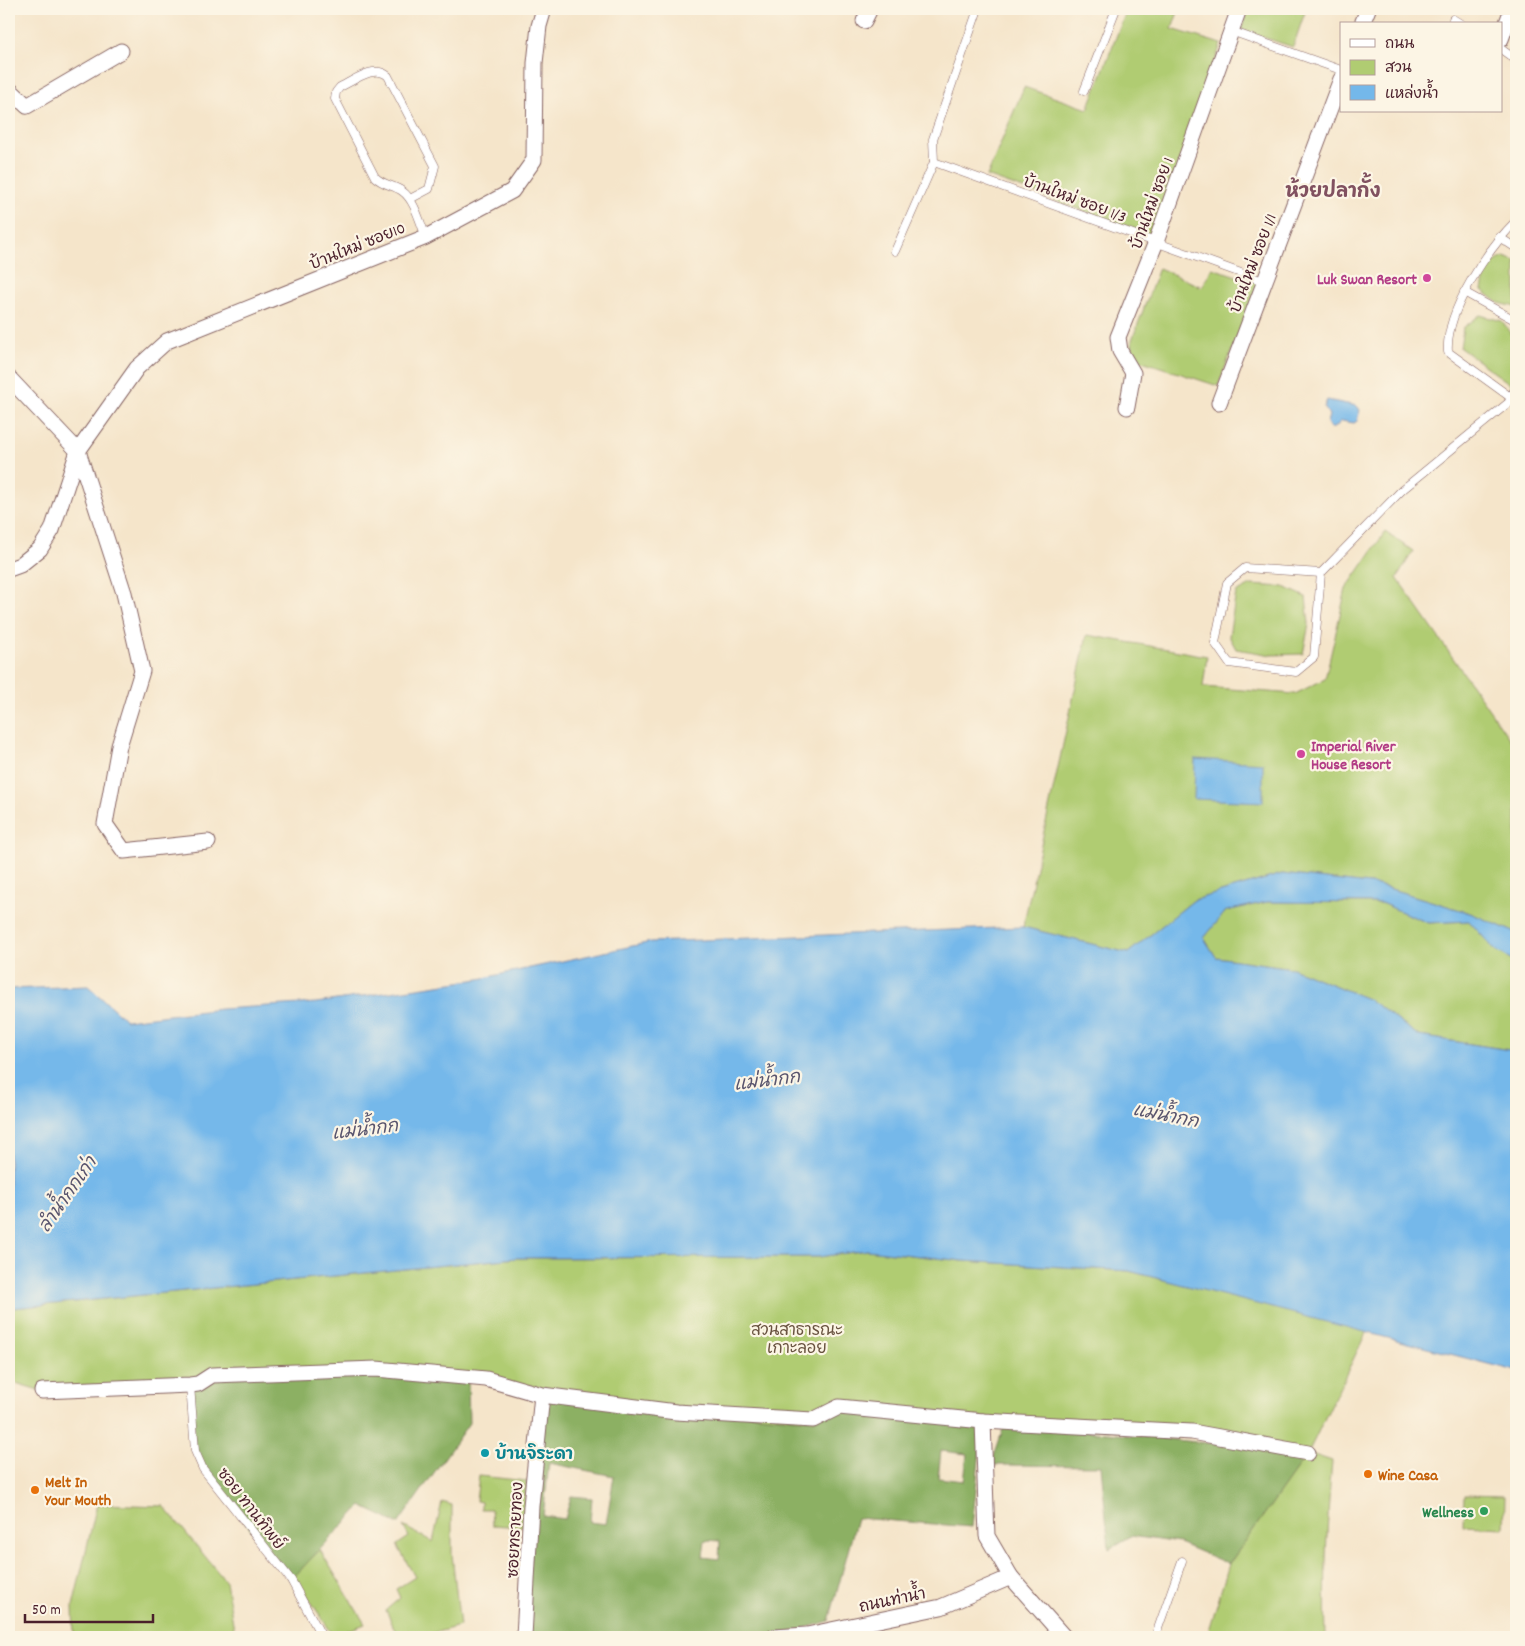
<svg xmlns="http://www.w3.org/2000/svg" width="1525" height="1646" viewBox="0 0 1525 1646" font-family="Dekko,'Playpen Sans Thai',sans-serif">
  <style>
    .green { fill: #b0cc72; stroke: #7d764e }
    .forest { fill: #8cb064; stroke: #6b6848; fill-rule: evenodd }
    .water { fill: #74b8ea; stroke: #5f6c8a }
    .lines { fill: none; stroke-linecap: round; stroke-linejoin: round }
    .lane-casing { stroke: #866463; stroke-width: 9 }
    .street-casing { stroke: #866463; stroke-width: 17 }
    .lane { stroke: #fff; stroke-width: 8 }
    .street { stroke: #fff; stroke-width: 15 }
    .hotel-dot { fill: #d1479c; stroke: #fcf5e5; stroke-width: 2 }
    .culture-dot { fill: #0f9aa8; stroke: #fcf5e5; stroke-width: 2 }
    .food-dot { fill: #e8710a; stroke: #fcf5e5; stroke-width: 2 }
    .leisure-dot { fill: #2e9e5b; stroke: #fcf5e5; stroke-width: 2 }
    .labels { text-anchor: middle; stroke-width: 4.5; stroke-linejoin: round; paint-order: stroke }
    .street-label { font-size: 16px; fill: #4a1f2b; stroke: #fcf5e5 }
    .hotel-label { font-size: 16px; font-weight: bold; fill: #b23c85; stroke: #fcf5e5; text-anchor: end }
    .park-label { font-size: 16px; fill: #695340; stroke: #fcf5e5 }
    .culture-label { font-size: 16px; font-weight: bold; fill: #0d838f; stroke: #fcf5e5; text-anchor: start }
    .food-label { font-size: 16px; font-weight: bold; fill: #c56008; stroke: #fcf5e5; text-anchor: start }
    .leisure-label { font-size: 16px; font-weight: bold; fill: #27864d; stroke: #fcf5e5; text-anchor: end }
    .water-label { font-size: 18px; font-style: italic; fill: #59556e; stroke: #fcf5e5 }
    .quarter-label { font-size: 19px; font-weight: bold; fill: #815160; stroke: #fcf5e5 }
  </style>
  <rect width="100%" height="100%" fill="#fcf5e5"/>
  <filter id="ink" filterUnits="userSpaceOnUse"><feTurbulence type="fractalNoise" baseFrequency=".02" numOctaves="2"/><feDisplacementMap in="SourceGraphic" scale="10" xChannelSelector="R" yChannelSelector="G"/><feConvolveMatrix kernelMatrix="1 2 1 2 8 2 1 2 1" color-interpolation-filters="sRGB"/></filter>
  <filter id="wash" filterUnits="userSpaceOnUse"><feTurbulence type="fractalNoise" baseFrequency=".0096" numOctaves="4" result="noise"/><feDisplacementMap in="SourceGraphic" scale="20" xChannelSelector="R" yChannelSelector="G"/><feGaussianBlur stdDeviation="1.12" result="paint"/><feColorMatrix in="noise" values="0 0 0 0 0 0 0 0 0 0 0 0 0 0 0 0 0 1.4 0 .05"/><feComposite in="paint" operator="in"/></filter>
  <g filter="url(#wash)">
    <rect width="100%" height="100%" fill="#f5e5ca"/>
    <g class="green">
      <path d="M 1127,9 L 1179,9 L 1172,29 L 1221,44 L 1154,236 L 987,176 L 1024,87 L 1088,109 Z"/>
      <path d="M 1248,9 L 1306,9 L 1293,47 L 1241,30 Z"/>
      <path d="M 1504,257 L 1516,261 L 1516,307 L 1499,303 L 1482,290 C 1486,272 1486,265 1504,257 Z"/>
      <path d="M 1159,268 L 1202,287 L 1212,268 L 1258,283 L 1218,386 L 1133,358 L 1132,340 Z"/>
      <path d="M 1480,315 L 1502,321 L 1516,340 L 1516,388 L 1460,348 L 1463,328 Z"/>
      <path d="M 1385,532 L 1413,551 L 1397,578 L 1511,741 L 1516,745 L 1516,933 L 1470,913 L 1378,885 L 1282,874 L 1194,900 L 1128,953 L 1023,927 L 1087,635 L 1207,656 L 1203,687 L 1295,694 L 1325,679 L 1346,589 Z"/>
      <path d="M 1251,585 L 1284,587 L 1306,597 L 1309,624 L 1303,654 L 1272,655 L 1236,649 L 1229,636 L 1236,593 Z"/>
      <path d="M 1267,902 L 1381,903 L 1428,923 L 1469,921 L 1495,950 L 1516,962 L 1516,1051 L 1419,1036 L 1370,1000 L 1292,968 L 1216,957 L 1204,938 L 1226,911 Z"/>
      <path d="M 867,1250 L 963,1261 L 1129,1271 L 1367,1331 L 1308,1453 L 1332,1461 C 1327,1520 1324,1578 1326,1637 L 1207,1637 L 1229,1564 L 1307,1454 L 1192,1432 L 813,1420 L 677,1408 L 486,1379 L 198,1384 L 42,1391 L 9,1381 L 9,1312 L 13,1308 L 516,1258 L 819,1257 Z"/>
      <path d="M 479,1476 L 527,1481 L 523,1527 L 492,1525 L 491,1509 L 481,1509 L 481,1502 L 476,1501 Z"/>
      <path d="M 1464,1495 L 1505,1496 L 1504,1528 L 1463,1526 Z"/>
      <path d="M 442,1502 L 452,1505 L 452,1554 L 460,1626 L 418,1637 L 398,1637 L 386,1610 L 400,1598 L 396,1589 L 415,1577 L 397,1545 L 409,1537 L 403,1526 L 433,1542 Z"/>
      <path d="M 97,1504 L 164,1506 L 226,1582 L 234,1629 L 210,1637 L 74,1637 L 73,1606 Z"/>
      <path d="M 320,1550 L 365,1624 L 330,1637 L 331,1632 L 294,1576 Z"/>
    </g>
    <g class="forest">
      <path d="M 376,1369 L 468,1378 L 469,1423 L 398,1524 L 361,1506 L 291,1580 L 203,1469 L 195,1451 L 190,1385 L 212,1375 Z"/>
      <path d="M 542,1395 L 813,1420 L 839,1407 L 983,1421 L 972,1527 L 857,1518 L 829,1621 L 774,1637 L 524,1637 ZM 941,1451 L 967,1454 L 964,1481 L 938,1478 ZM 549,1463 L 614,1476 L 606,1524 L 590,1522 L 592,1498 L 571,1496 L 565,1519 L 543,1516 ZM 705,1540 L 720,1541 L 719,1559 L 703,1557 Z"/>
      <path d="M 1005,1423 L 1308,1453 L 1229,1564 L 1179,1543 L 1131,1536 L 1109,1549 L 1101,1466 L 991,1465 Z"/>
    </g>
    <g class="water">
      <path d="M 1327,400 L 1357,406 L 1360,410 L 1357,421 L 1354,423 L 1342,421 L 1334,428 L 1330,428 L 1327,423 L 1329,415 L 1324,407 Z"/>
      <path d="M 1195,759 L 1263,763 L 1263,802 L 1194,799 Z"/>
      <path d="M 1282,874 L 1378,885 L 1470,913 L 1516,933 L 1516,962 L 1495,950 L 1469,921 L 1428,923 L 1381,903 L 1267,902 L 1226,911 L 1204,938 L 1216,957 L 1292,968 L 1370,1000 L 1419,1036 L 1516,1051 L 1516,1371 L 1129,1271 L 963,1261 L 867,1250 L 819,1257 L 516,1258 L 13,1308 L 9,1312 L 9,989 L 88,986 L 126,1020 L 221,1009 L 316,1003 L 479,979 L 651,942 L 1023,927 L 1128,953 L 1194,900 Z"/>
    </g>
  </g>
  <g filter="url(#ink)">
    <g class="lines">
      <defs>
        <g id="lane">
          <path d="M 1453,19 L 1461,24"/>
          <path d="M 1231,31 L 1341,70"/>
          <path d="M 1501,49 L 1516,60"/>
          <path d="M 1084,91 L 1116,9"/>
          <path d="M 934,162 L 1263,281"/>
          <path d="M 410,199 L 429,189 L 435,166 L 388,76 C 374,64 355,80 340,87 L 336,92 L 335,99 L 375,177 C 383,185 393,185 402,191 C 415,200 420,223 426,237"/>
          <path d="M 1499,237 L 1516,248"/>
          <path d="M 895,251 L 934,162 L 933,139 L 978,9"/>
          <path d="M 1464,292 L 1511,318 L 1516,318"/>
          <path d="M 1321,573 L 1245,568 L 1227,583 L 1215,643 L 1229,663 L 1296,672 L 1314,657 L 1321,573 L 1402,490 L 1513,399 L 1448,352 C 1445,311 1488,249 1516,221"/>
          <path d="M 190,1385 L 195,1451 L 203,1469 L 291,1580 L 322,1637"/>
          <path d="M 1155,1637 L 1182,1561"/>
        </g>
        <g id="street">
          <path d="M 864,21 L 870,9"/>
          <path d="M 1362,24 L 1368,9"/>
          <path d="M 1501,39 L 1512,9"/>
          <path d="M 9,89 L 27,106 L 121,51"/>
          <path d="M 9,378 L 78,451 L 124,593 L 142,671 L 119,746 L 105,824 L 124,851 L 208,842"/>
          <path d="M 1513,399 L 1516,395"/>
          <path d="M 1219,403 L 1341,79"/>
          <path d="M 1127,407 L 1133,373 L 1120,351 L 1118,337 L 1156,242 L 1239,9"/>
          <path d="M 9,569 L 20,565 L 40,549 L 52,530 L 78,451 L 137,368 L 167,341 L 426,237 L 512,191 L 534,160 L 535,63 L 539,26 L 544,9"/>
          <path d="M 42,1391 L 190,1385 L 198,1384 L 212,1375 L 376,1369 L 486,1379 L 542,1395 L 676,1412 L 813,1420 L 839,1407 L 983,1421 L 1192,1432 L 1308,1453"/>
          <path d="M 983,1421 L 987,1536 L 1011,1577 L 1064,1637"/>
          <path d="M 524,1637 L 531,1506 L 542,1395"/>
          <path d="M 774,1637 L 807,1635 L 941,1607 L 1011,1577"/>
        </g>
      </defs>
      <use href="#lane" class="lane-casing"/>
      <use href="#street" class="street-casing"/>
      <use href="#lane" class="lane"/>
      <use href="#street" class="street"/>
    </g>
  </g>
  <g class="hotel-dot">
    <circle cx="1427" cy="278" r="5"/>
    <circle cx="1301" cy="754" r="5"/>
  </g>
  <circle class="culture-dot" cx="485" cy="1453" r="5"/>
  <g class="food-dot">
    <circle cx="1368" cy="1474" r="5"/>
    <circle cx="35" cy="1490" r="5"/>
  </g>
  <circle class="leisure-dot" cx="1484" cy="1511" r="5"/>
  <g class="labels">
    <g class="street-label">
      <text transform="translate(1075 198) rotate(20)" y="6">บ้านใหม่ ซอย 1/3</text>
      <text transform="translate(1151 203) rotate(-70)" y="6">บ้านใหม่ ซอย 1</text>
      <text transform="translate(357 245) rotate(-22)" y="6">บ้านใหม่ ซอย10</text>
      <text transform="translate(1252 263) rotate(-69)" y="6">บ้านใหม่ ซอย 1/1</text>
      <text transform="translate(252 1508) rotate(52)" y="6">ซอย ทานทิพย์</text>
      <text transform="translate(514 1530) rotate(-87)" y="6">ซอยทรายทอง</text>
      <text transform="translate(892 1599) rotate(-12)" y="6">ถนนท่าน้ำ</text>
    </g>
    <g class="hotel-label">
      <text x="1417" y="284">Luk Swan Resort</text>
      <text x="1311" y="751" text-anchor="start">Imperial River<tspan x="1311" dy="18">House Resort</tspan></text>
    </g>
    <g class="park-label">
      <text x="797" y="1335">สวนสาธารณะ<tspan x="797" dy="18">เกาะลอย</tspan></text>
    </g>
    <g class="culture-label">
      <text x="495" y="1459">บ้านจิระดา</text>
    </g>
    <g class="food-label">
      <text x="1378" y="1480">Wine Casa</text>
      <text x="45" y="1487">Melt In<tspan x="45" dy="18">Your Mouth</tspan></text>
    </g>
    <g class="leisure-label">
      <text x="1474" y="1517">Wellness</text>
    </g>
    <g class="water-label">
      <text transform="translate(767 1080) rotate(-7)" y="6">แม่น้ำกก</text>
      <text transform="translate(1166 1115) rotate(11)" y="6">แม่น้ำกก</text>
      <text transform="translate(365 1129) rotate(-7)" y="6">แม่น้ำกก</text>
      <text transform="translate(67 1194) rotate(-55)" y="6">ลำน้ำกกเก่า</text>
    </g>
    <g class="quarter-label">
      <text x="1333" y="197">ห้วยปลากั้ง</text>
    </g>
  </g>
  <rect width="1525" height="1646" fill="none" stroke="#fcf5e5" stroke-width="30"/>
  <rect x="1340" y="22" width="162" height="90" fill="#fcf5e5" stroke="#b59f9b"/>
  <rect x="1350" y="39" width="25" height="8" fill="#ffffff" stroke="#b59f9b"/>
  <text x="1385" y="48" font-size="15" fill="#4a1f2b">ถนน</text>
  <rect x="1350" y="60" width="25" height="15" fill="#b0cc72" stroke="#b59f9b"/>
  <text x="1385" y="72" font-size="15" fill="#4a1f2b">สวน</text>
  <rect x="1350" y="85" width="25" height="15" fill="#74b8ea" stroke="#b59f9b"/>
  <text x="1385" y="98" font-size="15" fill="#4a1f2b">แหล่งน้ำ</text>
  <path d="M25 1614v8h128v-8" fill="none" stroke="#4a1f2b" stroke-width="2.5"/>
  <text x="32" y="1614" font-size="15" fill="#4a1f2b" stroke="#fcf5e5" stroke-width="4" paint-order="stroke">50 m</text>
</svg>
